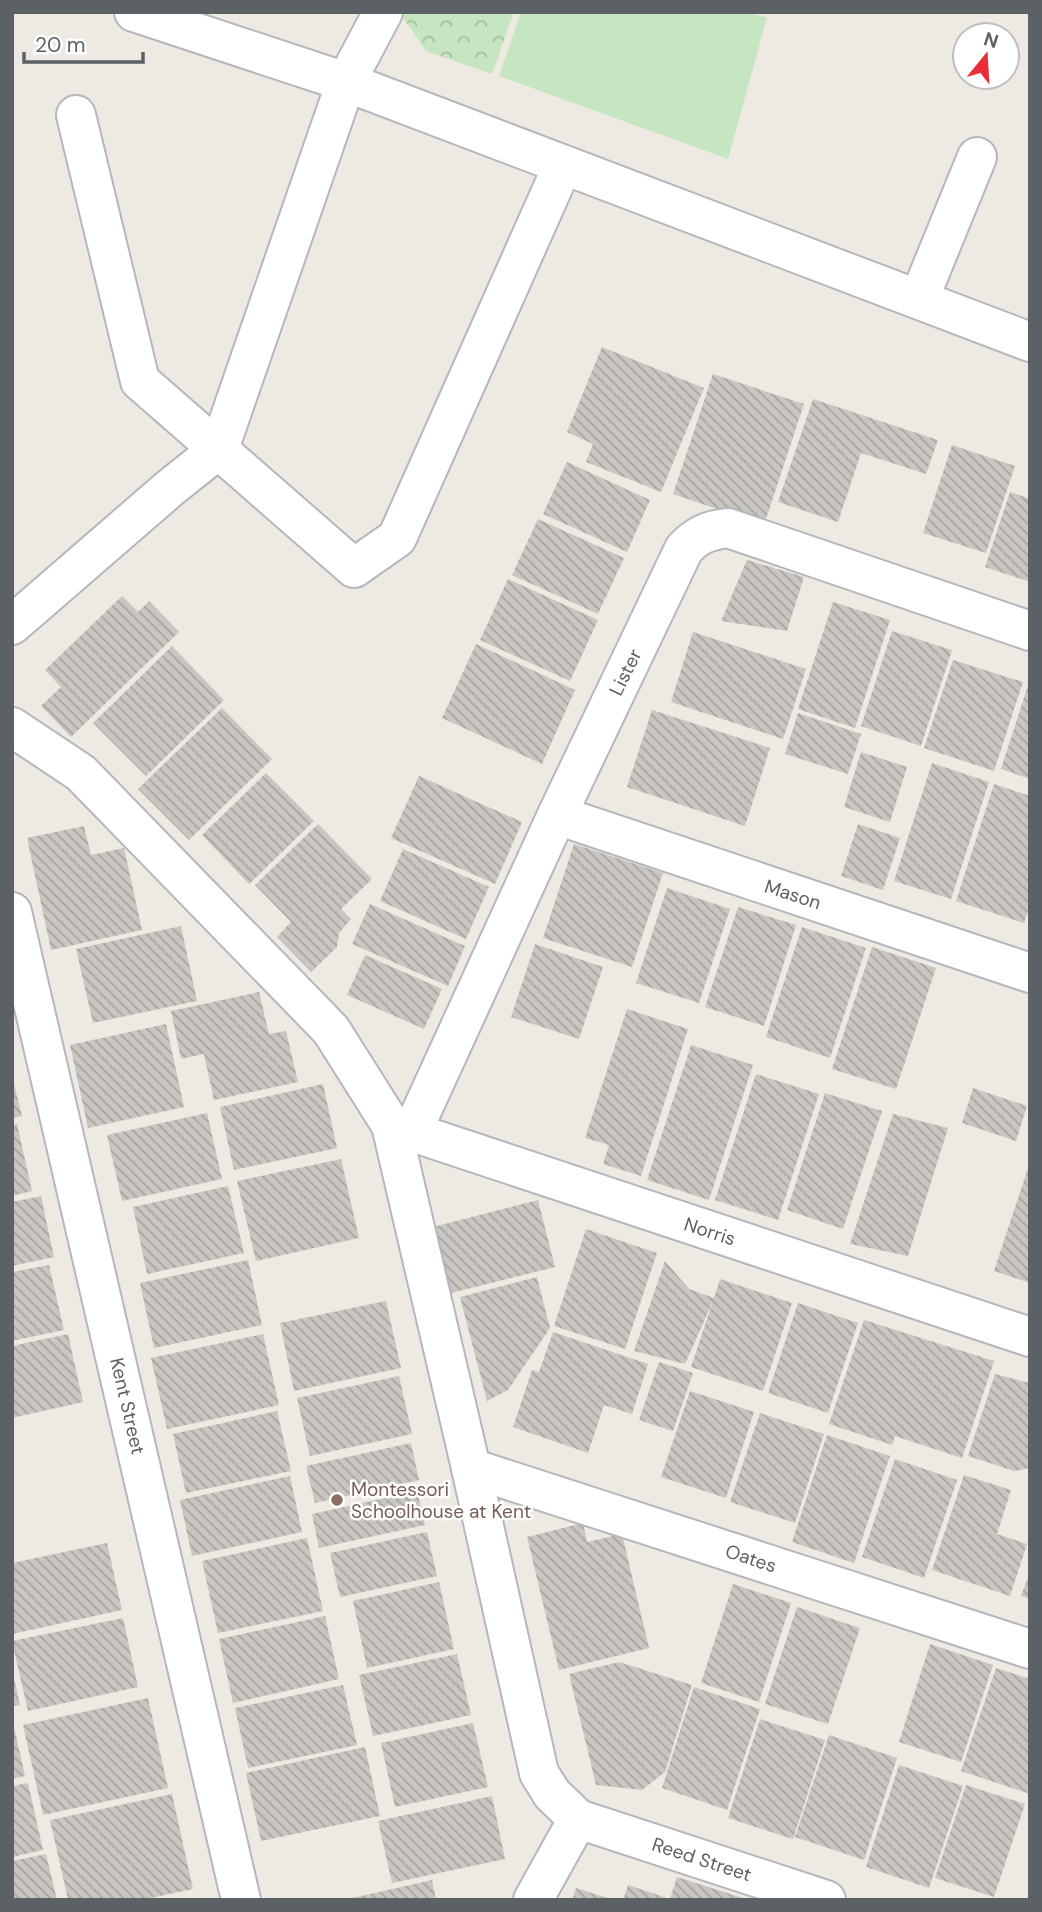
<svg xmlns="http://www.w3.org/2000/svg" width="1042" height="1912" viewBox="0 0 1042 1912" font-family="'DM Sans',sans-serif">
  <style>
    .park { fill: url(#park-crowns) }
    .pitch { fill: #c5e6c0 }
    .building { fill: url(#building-back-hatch) }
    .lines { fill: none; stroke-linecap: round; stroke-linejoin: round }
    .minor-casing { stroke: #b4b7bb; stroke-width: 42 }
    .minor { stroke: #fff; stroke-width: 38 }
    .education-dot { fill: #8d6e63; stroke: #fff; stroke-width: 2.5 }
    .labels { text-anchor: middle; stroke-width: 5; stroke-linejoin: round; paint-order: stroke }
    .street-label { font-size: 19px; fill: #5b6164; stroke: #fff }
    .education-label { font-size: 19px; fill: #785e54; stroke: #fff; text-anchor: start }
  </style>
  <defs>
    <pattern id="park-crowns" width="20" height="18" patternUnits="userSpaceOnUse" patternTransform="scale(1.75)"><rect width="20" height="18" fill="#c5e6c0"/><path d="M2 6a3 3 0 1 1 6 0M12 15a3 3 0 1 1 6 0" fill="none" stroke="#a3bea0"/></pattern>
    <pattern id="building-back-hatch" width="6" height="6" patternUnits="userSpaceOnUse" patternTransform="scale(1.75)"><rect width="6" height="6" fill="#c9c5c0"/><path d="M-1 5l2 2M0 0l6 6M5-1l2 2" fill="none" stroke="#a6a3a0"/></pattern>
  </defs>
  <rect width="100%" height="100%" fill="#eeeae3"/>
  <path class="park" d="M 399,12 L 514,12 L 492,74 L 426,51 Z"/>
  <path class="pitch" d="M 521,12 L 749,12 L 767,18 L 728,159 L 499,76 Z"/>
  <g class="building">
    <path d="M 602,347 L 704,388 L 661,492 L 586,462 L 593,444 L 567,432 Z"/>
    <path d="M 713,374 L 804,404 L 764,525 L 673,494 Z"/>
    <path d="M 813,399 L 938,440 L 926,474 L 861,453 L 838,522 L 778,502 Z"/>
    <path d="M 952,445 L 1015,466 L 986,553 L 923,533 Z"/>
    <path d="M 567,462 L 650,500 L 627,552 L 543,514 Z"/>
    <path d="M 1010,492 L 1030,499 L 1030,582 L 985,567 Z"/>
    <path d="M 538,519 L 624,558 L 598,614 L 512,575 Z"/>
    <path d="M 747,560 L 804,577 L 787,631 L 721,621 Z"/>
    <path d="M 508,579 L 598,620 L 570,681 L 480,640 Z"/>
    <path d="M 122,596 L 138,612 L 149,601 L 179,632 L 71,737 L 41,706 L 61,687 L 45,670 Z"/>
    <path d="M 833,602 L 890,620 L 855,728 L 798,709 Z"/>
    <path d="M 892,631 L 952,650 L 921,746 L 861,726 Z"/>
    <path d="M 693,632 L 806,669 L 783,739 L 671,702 Z"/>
    <path d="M 476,644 L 575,690 L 542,764 L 442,718 Z"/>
    <path d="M 172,646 L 224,700 L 146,776 L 93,723 Z"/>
    <path d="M 953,660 L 1023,682 L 994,771 L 924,748 Z"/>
    <path d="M 1029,682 L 1030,682 L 1030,779 L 1001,769 Z"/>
    <path d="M 222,708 L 272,759 L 189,840 L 138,789 Z"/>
    <path d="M 652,710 L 770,748 L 745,826 L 627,787 Z"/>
    <path d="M 798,713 L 861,734 L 848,774 L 785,754 Z"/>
    <path d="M 861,752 L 907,767 L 890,822 L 844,807 Z"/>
    <path d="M 932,763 L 989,782 L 951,899 L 894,881 Z"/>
    <path d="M 266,773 L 314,821 L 249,884 L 202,835 Z"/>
    <path d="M 419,776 L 522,822 L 495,884 L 391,838 Z"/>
    <path d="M 994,784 L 1030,796 L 1030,905 L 1024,923 L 956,901 Z"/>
    <path d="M 318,824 L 372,879 L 341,909 L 351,919 L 339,933 L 337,947 L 311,972 L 277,937 L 291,922 L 255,885 Z"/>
    <path d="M 858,824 L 900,838 L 883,890 L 841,876 Z"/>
    <path d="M 84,826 L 91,855 L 124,848 L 142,930 L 51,950 L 27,838 Z"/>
    <path d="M 574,844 L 663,873 L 632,967 L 543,938 Z"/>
    <path d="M 403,849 L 489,887 L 466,939 L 380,901 Z"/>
    <path d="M 667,888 L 730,909 L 699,1003 L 636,983 Z"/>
    <path d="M 370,904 L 465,946 L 448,986 L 352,944 Z"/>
    <path d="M 738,907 L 796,925 L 764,1026 L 705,1007 Z"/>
    <path d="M 181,926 L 197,1001 L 93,1023 L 76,949 Z"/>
    <path d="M 802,927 L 866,948 L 830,1058 L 766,1037 Z"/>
    <path d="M 535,944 L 603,967 L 579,1039 L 511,1017 Z"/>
    <path d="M 872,947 L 936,968 L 896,1089 L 832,1069 Z"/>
    <path d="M 365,955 L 442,989 L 424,1029 L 347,995 Z"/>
    <path d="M 259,992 L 269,1034 L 286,1031 L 298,1082 L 214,1100 L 204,1054 L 181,1059 L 171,1011 Z"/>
    <path d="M 627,1009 L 688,1029 L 641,1176 L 603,1164 L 609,1145 L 585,1138 Z"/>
    <path d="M 166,1024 L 184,1107 L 88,1128 L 70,1045 Z"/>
    <path d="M 691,1045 L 753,1065 L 709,1200 L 647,1180 Z"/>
    <path d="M 756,1074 L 819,1094 L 778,1220 L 715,1200 Z"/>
    <path d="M 12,1076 L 22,1116 L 12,1118 Z"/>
    <path d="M 323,1084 L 337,1148 L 234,1170 L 220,1107 Z"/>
    <path d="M 973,1088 L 1027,1106 L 1016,1141 L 962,1123 Z"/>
    <path d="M 825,1093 L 882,1111 L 843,1229 L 787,1210 Z"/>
    <path d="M 207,1113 L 222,1179 L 122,1201 L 107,1135 Z"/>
    <path d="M 893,1114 L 948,1128 L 908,1256 L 850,1244 Z"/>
    <path d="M 17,1124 L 32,1191 L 12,1196 L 12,1125 Z"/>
    <path d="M 341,1159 L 359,1238 L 256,1261 L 237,1181 Z"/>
    <path d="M 1030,1162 L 1030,1283 L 994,1271 Z"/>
    <path d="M 228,1186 L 244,1253 L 147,1274 L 133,1207 Z"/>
    <path d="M 41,1196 L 54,1257 L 12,1266 L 12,1202 Z"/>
    <path d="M 538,1200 L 555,1267 L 447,1294 L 429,1228 Z"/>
    <path d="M 586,1229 L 657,1253 L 625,1349 L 554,1326 Z"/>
    <path d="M 248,1260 L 262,1325 L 154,1348 L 140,1283 Z"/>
    <path d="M 665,1261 L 689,1289 L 714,1298 L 720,1279 L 792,1303 L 763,1391 L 691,1367 L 713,1301 L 685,1364 L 634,1351 Z"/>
    <path d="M 49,1265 L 64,1330 L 12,1341 L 12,1272 Z"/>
    <path d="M 537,1277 L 550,1328 L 508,1390 L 487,1401 L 460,1297 Z"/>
    <path d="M 386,1301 L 401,1368 L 294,1391 L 280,1323 Z"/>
    <path d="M 798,1303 L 858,1323 L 828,1413 L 768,1393 Z"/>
    <path d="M 864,1320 L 994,1361 L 962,1458 L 895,1436 L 892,1445 L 829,1424 Z"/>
    <path d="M 553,1332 L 648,1364 L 632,1414 L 604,1405 L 588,1453 L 513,1427 L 532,1370 L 539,1372 Z"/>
    <path d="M 68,1334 L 83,1402 L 12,1418 L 12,1346 Z"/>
    <path d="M 263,1334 L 279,1405 L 167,1429 L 151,1358 Z"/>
    <path d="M 659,1362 L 693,1373 L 673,1431 L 639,1420 Z"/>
    <path d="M 995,1374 L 1030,1383 L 1030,1468 L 1014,1471 L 968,1456 Z"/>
    <path d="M 399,1376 L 412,1434 L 310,1456 L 297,1398 Z"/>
    <path d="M 690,1391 L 754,1412 L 726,1498 L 661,1477 Z"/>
    <path d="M 277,1411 L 291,1471 L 186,1493 L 173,1434 Z"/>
    <path d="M 760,1413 L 824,1434 L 795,1523 L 730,1502 Z"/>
    <path d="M 827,1435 L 890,1456 L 854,1563 L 792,1542 Z"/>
    <path d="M 411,1443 L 419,1480 L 315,1503 L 306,1466 Z"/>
    <path d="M 895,1459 L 957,1480 L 924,1578 L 862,1557 Z"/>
    <path d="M 964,1475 L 1011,1490 L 997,1534 L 1027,1544 L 1010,1596 L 932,1570 Z"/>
    <path d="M 290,1476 L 302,1532 L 192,1556 L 180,1500 Z"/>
    <path d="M 417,1491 L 425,1525 L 319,1548 L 312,1514 Z"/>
    <path d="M 583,1523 L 587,1542 L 622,1534 L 649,1648 L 559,1670 L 527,1537 Z"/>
    <path d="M 427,1532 L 437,1576 L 340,1597 L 330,1553 Z"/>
    <path d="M 307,1538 L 323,1611 L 218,1633 L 202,1561 Z"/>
    <path d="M 107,1543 L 122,1610 L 12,1634 L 12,1563 Z"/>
    <path d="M 1030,1572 L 1030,1599 L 1021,1596 Z"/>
    <path d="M 439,1582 L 454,1649 L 367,1668 L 353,1601 Z"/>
    <path d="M 733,1584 L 791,1603 L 759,1702 L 701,1683 Z"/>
    <path d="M 797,1607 L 860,1628 L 828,1724 L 765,1704 Z"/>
    <path d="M 325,1616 L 339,1679 L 233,1703 L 219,1639 Z"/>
    <path d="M 123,1618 L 138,1687 L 28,1711 L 12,1641 Z"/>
    <path d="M 930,1644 L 993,1665 L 961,1762 L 899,1742 Z"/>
    <path d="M 457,1654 L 471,1715 L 373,1736 L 359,1675 Z"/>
    <path d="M 619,1662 L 692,1685 L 665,1772 L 642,1790 L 596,1785 L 569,1674 Z"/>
    <path d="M 996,1668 L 1030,1679 L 1030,1794 L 961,1771 Z"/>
    <path d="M 13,1673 L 20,1705 L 12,1706 L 12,1674 Z"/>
    <path d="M 343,1685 L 357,1745 L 248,1768 L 235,1708 Z"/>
    <path d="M 694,1687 L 760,1709 L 727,1810 L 662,1788 Z"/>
    <path d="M 148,1698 L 168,1788 L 43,1815 L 23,1725 Z"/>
    <path d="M 760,1719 L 825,1740 L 793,1839 L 728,1818 Z"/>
    <path d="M 13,1722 L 25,1776 L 12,1779 L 12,1723 Z"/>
    <path d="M 473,1723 L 488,1787 L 395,1807 L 381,1743 Z"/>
    <path d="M 829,1735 L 897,1758 L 864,1860 L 795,1837 Z"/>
    <path d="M 365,1747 L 380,1816 L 261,1841 L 246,1773 Z"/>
    <path d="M 899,1765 L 963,1786 L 929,1888 L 866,1867 Z"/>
    <path d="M 28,1783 L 43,1850 L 12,1857 L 12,1786 Z"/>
    <path d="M 966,1785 L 1025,1804 L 994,1897 L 935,1878 Z"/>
    <path d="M 172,1794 L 193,1889 L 141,1900 L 68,1900 L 50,1820 Z"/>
    <path d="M 492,1796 L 505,1859 L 392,1883 L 378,1821 Z"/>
    <path d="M 46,1854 L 57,1900 L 12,1900 L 12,1861 Z"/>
    <path d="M 677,1877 L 746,1899 L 746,1900 L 623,1900 L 628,1885 L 670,1899 Z"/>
    <path d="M 432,1880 L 436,1900 L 348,1900 L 348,1899 Z"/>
    <path d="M 576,1888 L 611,1899 L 611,1900 L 572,1900 Z"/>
  </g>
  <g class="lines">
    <defs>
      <g id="minor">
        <path d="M 134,12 L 346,82 L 1030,342"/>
        <path d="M 76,115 L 140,381 L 354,568 L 397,538 L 563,165"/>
        <path d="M 919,299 L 977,157"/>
        <path d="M 12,625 L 170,488 L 219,449 L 346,82 L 383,12"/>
        <path d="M 12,727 L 81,773 L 331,1030 L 391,1125 L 471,1468 L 539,1773 L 552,1794 L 578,1819 L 826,1900"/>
        <path d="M 557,815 L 1030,973"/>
        <path d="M 12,912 L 241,1900"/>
        <path d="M 391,1125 L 1030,1337"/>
        <path d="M 412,1132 L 557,815 L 684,549 C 697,535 709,530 728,528 L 1030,631"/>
        <path d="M 471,1468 L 1030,1649"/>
        <path d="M 533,1900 L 578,1819"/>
      </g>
    </defs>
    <use href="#minor" class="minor-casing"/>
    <use href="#minor" class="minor"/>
  </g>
  <circle class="education-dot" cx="337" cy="1500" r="7"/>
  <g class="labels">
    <g class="street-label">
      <text transform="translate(625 672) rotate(-64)" y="7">Lister</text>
      <text transform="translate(793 894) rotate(18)" y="7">Mason</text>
      <text transform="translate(710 1231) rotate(18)" y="7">Norris</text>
      <text transform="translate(128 1406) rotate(77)" y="7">Kent Street</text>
      <text transform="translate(751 1558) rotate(18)" y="7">Oates</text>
      <text transform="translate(702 1859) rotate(18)" y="7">Reed Street</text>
    </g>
    <g class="education-label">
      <text x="351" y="1496">Montessori<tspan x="351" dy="22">Schoolhouse at Kent</tspan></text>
    </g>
  </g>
  <rect width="1042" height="1912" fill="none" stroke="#5b6164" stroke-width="28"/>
  <g transform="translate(986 56) rotate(18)"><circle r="33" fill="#ffffff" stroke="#bdc0c1" stroke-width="2"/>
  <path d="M0-5L12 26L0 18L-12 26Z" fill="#ea2e39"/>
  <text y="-10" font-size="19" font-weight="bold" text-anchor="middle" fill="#5b6164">N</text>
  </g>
  <path d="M24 52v10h119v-10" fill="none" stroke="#5b6164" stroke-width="3.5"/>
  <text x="35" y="52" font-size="21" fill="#5b6164" stroke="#ffffff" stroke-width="5" paint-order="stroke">20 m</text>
</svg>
